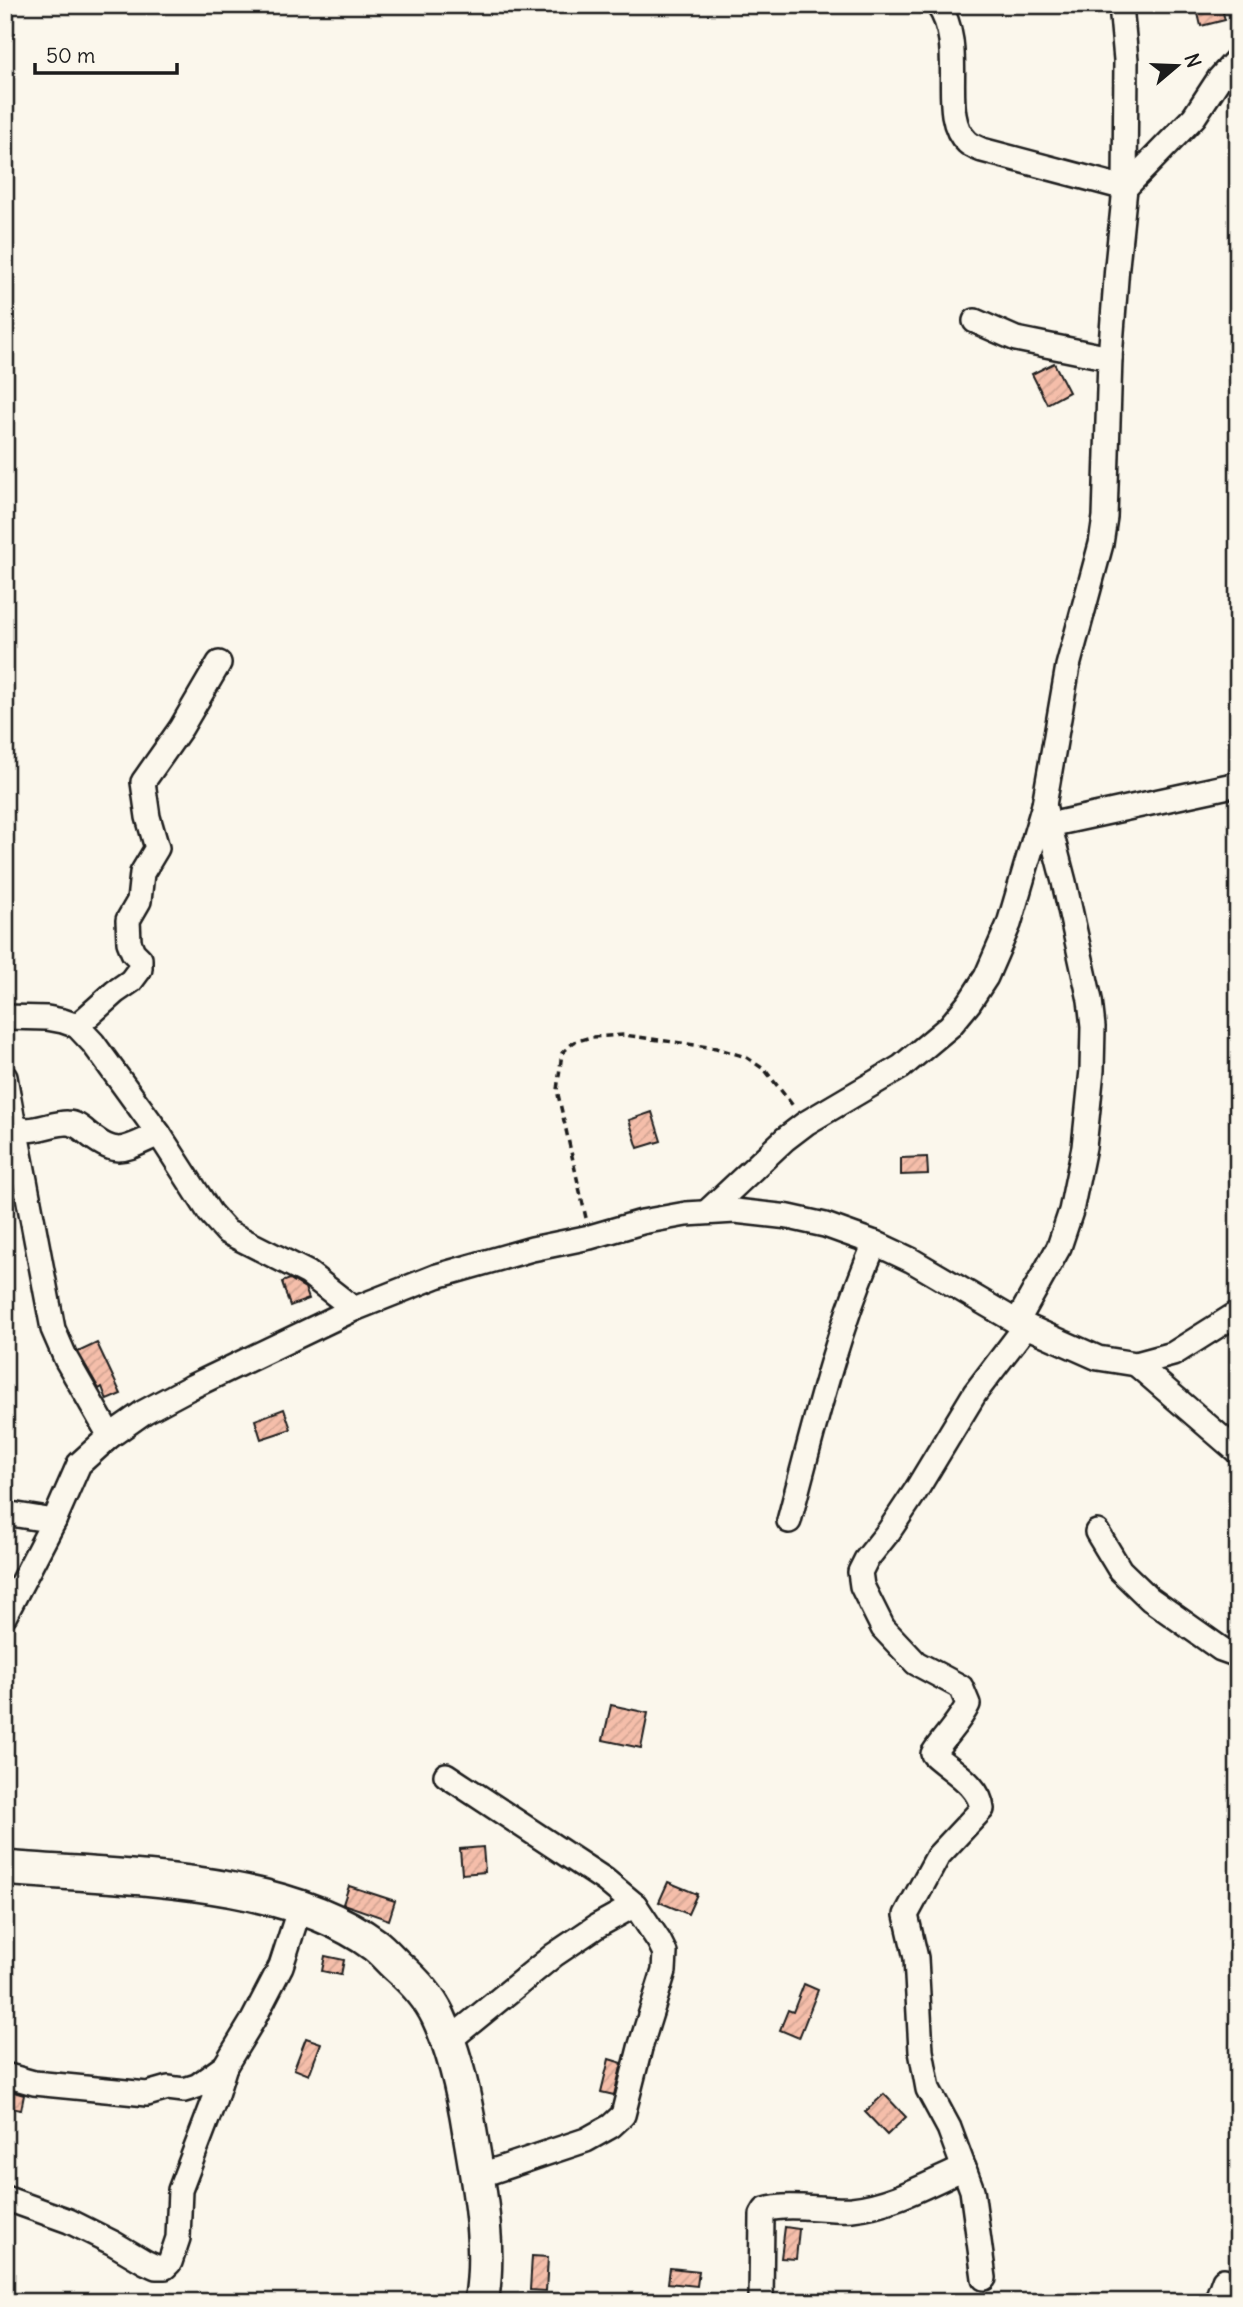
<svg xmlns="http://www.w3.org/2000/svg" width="1243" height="2307" viewBox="0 0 1243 2307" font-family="Delius,sans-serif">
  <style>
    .building { fill: url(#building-hatch); stroke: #1c1c1c; stroke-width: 2 }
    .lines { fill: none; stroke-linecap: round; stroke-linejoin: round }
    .street-casing { stroke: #1c1c1c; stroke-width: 28 }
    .secondary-casing { stroke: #1c1c1c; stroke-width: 38 }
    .path { stroke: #1c1c1c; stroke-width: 3.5; stroke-dasharray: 7 5; stroke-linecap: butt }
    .street { stroke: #fbf7ec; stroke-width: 23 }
    .secondary { stroke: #fbf7ec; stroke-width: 33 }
  </style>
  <defs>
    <pattern id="building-hatch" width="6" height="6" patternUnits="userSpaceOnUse" patternTransform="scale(1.75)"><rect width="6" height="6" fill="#f5beaa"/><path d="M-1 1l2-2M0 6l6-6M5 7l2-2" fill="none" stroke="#d1a392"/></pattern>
  </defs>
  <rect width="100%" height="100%" fill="#fbf7ec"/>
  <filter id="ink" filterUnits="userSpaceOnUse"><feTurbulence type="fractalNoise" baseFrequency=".0143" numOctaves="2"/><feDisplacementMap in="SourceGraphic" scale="14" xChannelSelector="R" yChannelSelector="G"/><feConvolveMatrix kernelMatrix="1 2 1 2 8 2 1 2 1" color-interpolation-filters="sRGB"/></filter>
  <g filter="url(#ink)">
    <g class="building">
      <path d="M 1196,5 L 1221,5 L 1225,20 L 1201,26 Z"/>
      <path d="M 1054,363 L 1069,392 L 1047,404 L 1032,374 Z"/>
      <path d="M 652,1112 L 661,1141 L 638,1148 L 629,1120 Z"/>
      <path d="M 927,1157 L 928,1174 L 901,1175 L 901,1158 Z"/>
      <path d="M 290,1279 L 305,1288 L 309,1299 L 290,1306 L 282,1282 Z"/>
      <path d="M 97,1343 L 121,1394 L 107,1400 L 102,1387 L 99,1389 L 78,1352 Z"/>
      <path d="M 284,1409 L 291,1429 L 261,1439 L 255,1420 Z"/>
      <path d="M 611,1705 L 648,1713 L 641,1748 L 603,1740 Z"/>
      <path d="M 483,1847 L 485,1872 L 462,1874 L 460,1849 Z"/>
      <path d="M 668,1882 L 697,1894 L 688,1914 L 659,1902 Z"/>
      <path d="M 349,1886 L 395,1901 L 389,1920 L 343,1904 Z"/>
      <path d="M 325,1956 L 344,1960 L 341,1975 L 322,1971 Z"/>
      <path d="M 804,1984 L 818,1990 L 799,2038 L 780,2030 L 788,2010 L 793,2012 Z"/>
      <path d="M 306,2038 L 321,2043 L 309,2075 L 294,2069 Z"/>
      <path d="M 609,2059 L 622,2063 L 614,2095 L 601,2092 Z"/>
      <path d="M 7,2090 L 24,2095 L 21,2110 L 5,2107 Z"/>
      <path d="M 884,2094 L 906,2117 L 887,2135 L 865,2112 Z"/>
      <path d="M 785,2227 L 799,2229 L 796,2259 L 781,2258 Z"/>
      <path d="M 532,2256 L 548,2257 L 546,2291 L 530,2290 Z"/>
      <path d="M 670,2268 L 699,2271 L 697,2286 L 668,2283 Z"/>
    </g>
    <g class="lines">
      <defs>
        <g id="street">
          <path d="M 938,5 C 968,47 937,115 967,142 C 971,146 977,148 982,150 L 1125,188 L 1194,117 L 1219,79 L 1238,58"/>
          <path d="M 975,321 L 1016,339 L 1110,358"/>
          <path d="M 1049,825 L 1238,784"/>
          <path d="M 5,1017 L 47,1018 L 63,1021 L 77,1026 L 93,1043 L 159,1134 L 210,1213 L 227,1232 L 308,1273 L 354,1309"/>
          <path d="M 77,1026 L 115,992 L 131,981 L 140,969 L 140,959 L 133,952 L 129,942 L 128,920 L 139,901 L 142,873 L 157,848 L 148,817 L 143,782 L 181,728 L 219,663"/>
          <path d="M 5,1077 L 13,1121 C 21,1140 51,1122 67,1123 C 75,1123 80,1127 86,1132 C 118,1159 124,1149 159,1134"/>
          <path d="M 15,1127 L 53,1329 L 66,1359 L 110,1436"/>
          <path d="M 707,1212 L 785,1139 L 806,1123 L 901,1067 L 950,1026 L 969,1003 L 986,977 L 1009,924 L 1044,805 L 1068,666 L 1101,544 L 1105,517 L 1110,358 L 1117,266 L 1125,188 L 1126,60 L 1121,5"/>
          <path d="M 1017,1322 L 1059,1247 L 1071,1211 L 1084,1147 L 1092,1070 L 1093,1027 L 1090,1000 L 1064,882 L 1044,805"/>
          <path d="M 1136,1364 L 1238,1452"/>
          <path d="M 5,1513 L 54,1521"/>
          <path d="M 789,1521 C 814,1427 836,1333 875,1243"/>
          <path d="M 1097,1532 L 1120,1570 L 1150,1599 L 1221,1649 L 1238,1655"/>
          <path d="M 5,1615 L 54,1521 L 79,1464 L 110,1436 L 144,1412 L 189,1388 L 354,1309 L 437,1276 L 532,1249 L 590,1237 L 642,1222 L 686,1214 L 735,1211 L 789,1217 L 825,1225 L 875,1243 L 911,1260 L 1017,1322 L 1098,1358 L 1136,1364 L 1173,1354 L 1238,1313"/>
          <path d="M 446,1775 L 605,1880 L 635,1905 L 659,1941 L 665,1953 L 664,1971 L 640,2048 L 623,2115 L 611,2126 L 586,2140 L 478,2176"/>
          <path d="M 447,2042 L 554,1955 L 597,1926 L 635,1905"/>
          <path d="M 5,2075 L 34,2083 L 147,2094 L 168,2088 L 184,2090 L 197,2086 L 225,2066 L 253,2020 L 281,1966 L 300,1907"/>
          <path d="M 5,2198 L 69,2221 L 113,2243 L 145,2262 L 156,2267 L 165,2267 L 170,2262 L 178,2238 L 180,2190 L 214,2101 L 225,2066"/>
          <path d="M 984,2278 L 972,2190 L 949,2128 L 928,2089 L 921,2051 L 916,1958 L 906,1915 L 938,1856 L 982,1809 C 980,1785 950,1770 933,1754 C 944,1736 960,1722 968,1704 L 961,1687 L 916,1663 L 883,1628 L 862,1586 L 860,1572 L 866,1560 L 889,1531 L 915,1492 L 975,1393 L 1026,1326"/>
          <path d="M 761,2301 L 762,2215 L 765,2210 C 790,2202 826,2211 852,2209 C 892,2205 928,2184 964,2168"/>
          <path d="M 1216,2302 L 1224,2280"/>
        </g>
        <path id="secondary" d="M 5,1868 C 117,1878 281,1875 375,1945 C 383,1951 390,1960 398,1967 C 413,1980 429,1997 438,2016 C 455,2052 464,2094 470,2133 C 479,2186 491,2249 481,2302"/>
      </defs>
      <use href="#street" class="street-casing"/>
      <use href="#secondary" class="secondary-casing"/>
      <g class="path">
        <path d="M 1237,5 L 1238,12"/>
        <path d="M 586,1218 L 557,1090 L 562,1053 L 574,1042 L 591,1037 L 624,1035 L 716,1048 L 746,1057 L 765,1070 L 794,1107"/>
      </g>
      <use href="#street" class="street"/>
      <use href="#secondary" class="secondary"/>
    </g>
  </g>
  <rect width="1243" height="2307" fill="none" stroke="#fbf7ec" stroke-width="28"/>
  <rect x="14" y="14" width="1215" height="2279" fill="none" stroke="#1c1c1c" stroke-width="2.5" filter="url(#ink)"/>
  <g transform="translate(1177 66) rotate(71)" stroke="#fbf7ec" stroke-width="5" paint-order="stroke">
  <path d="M0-5L12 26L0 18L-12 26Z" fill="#1c1c1c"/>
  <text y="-10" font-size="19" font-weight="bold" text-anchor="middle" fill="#1c1c1c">N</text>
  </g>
  <path d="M35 63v10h142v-10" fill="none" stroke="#1c1c1c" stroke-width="3.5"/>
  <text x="46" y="63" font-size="21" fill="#1c1c1c" stroke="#fbf7ec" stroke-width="5" paint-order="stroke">50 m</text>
</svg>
